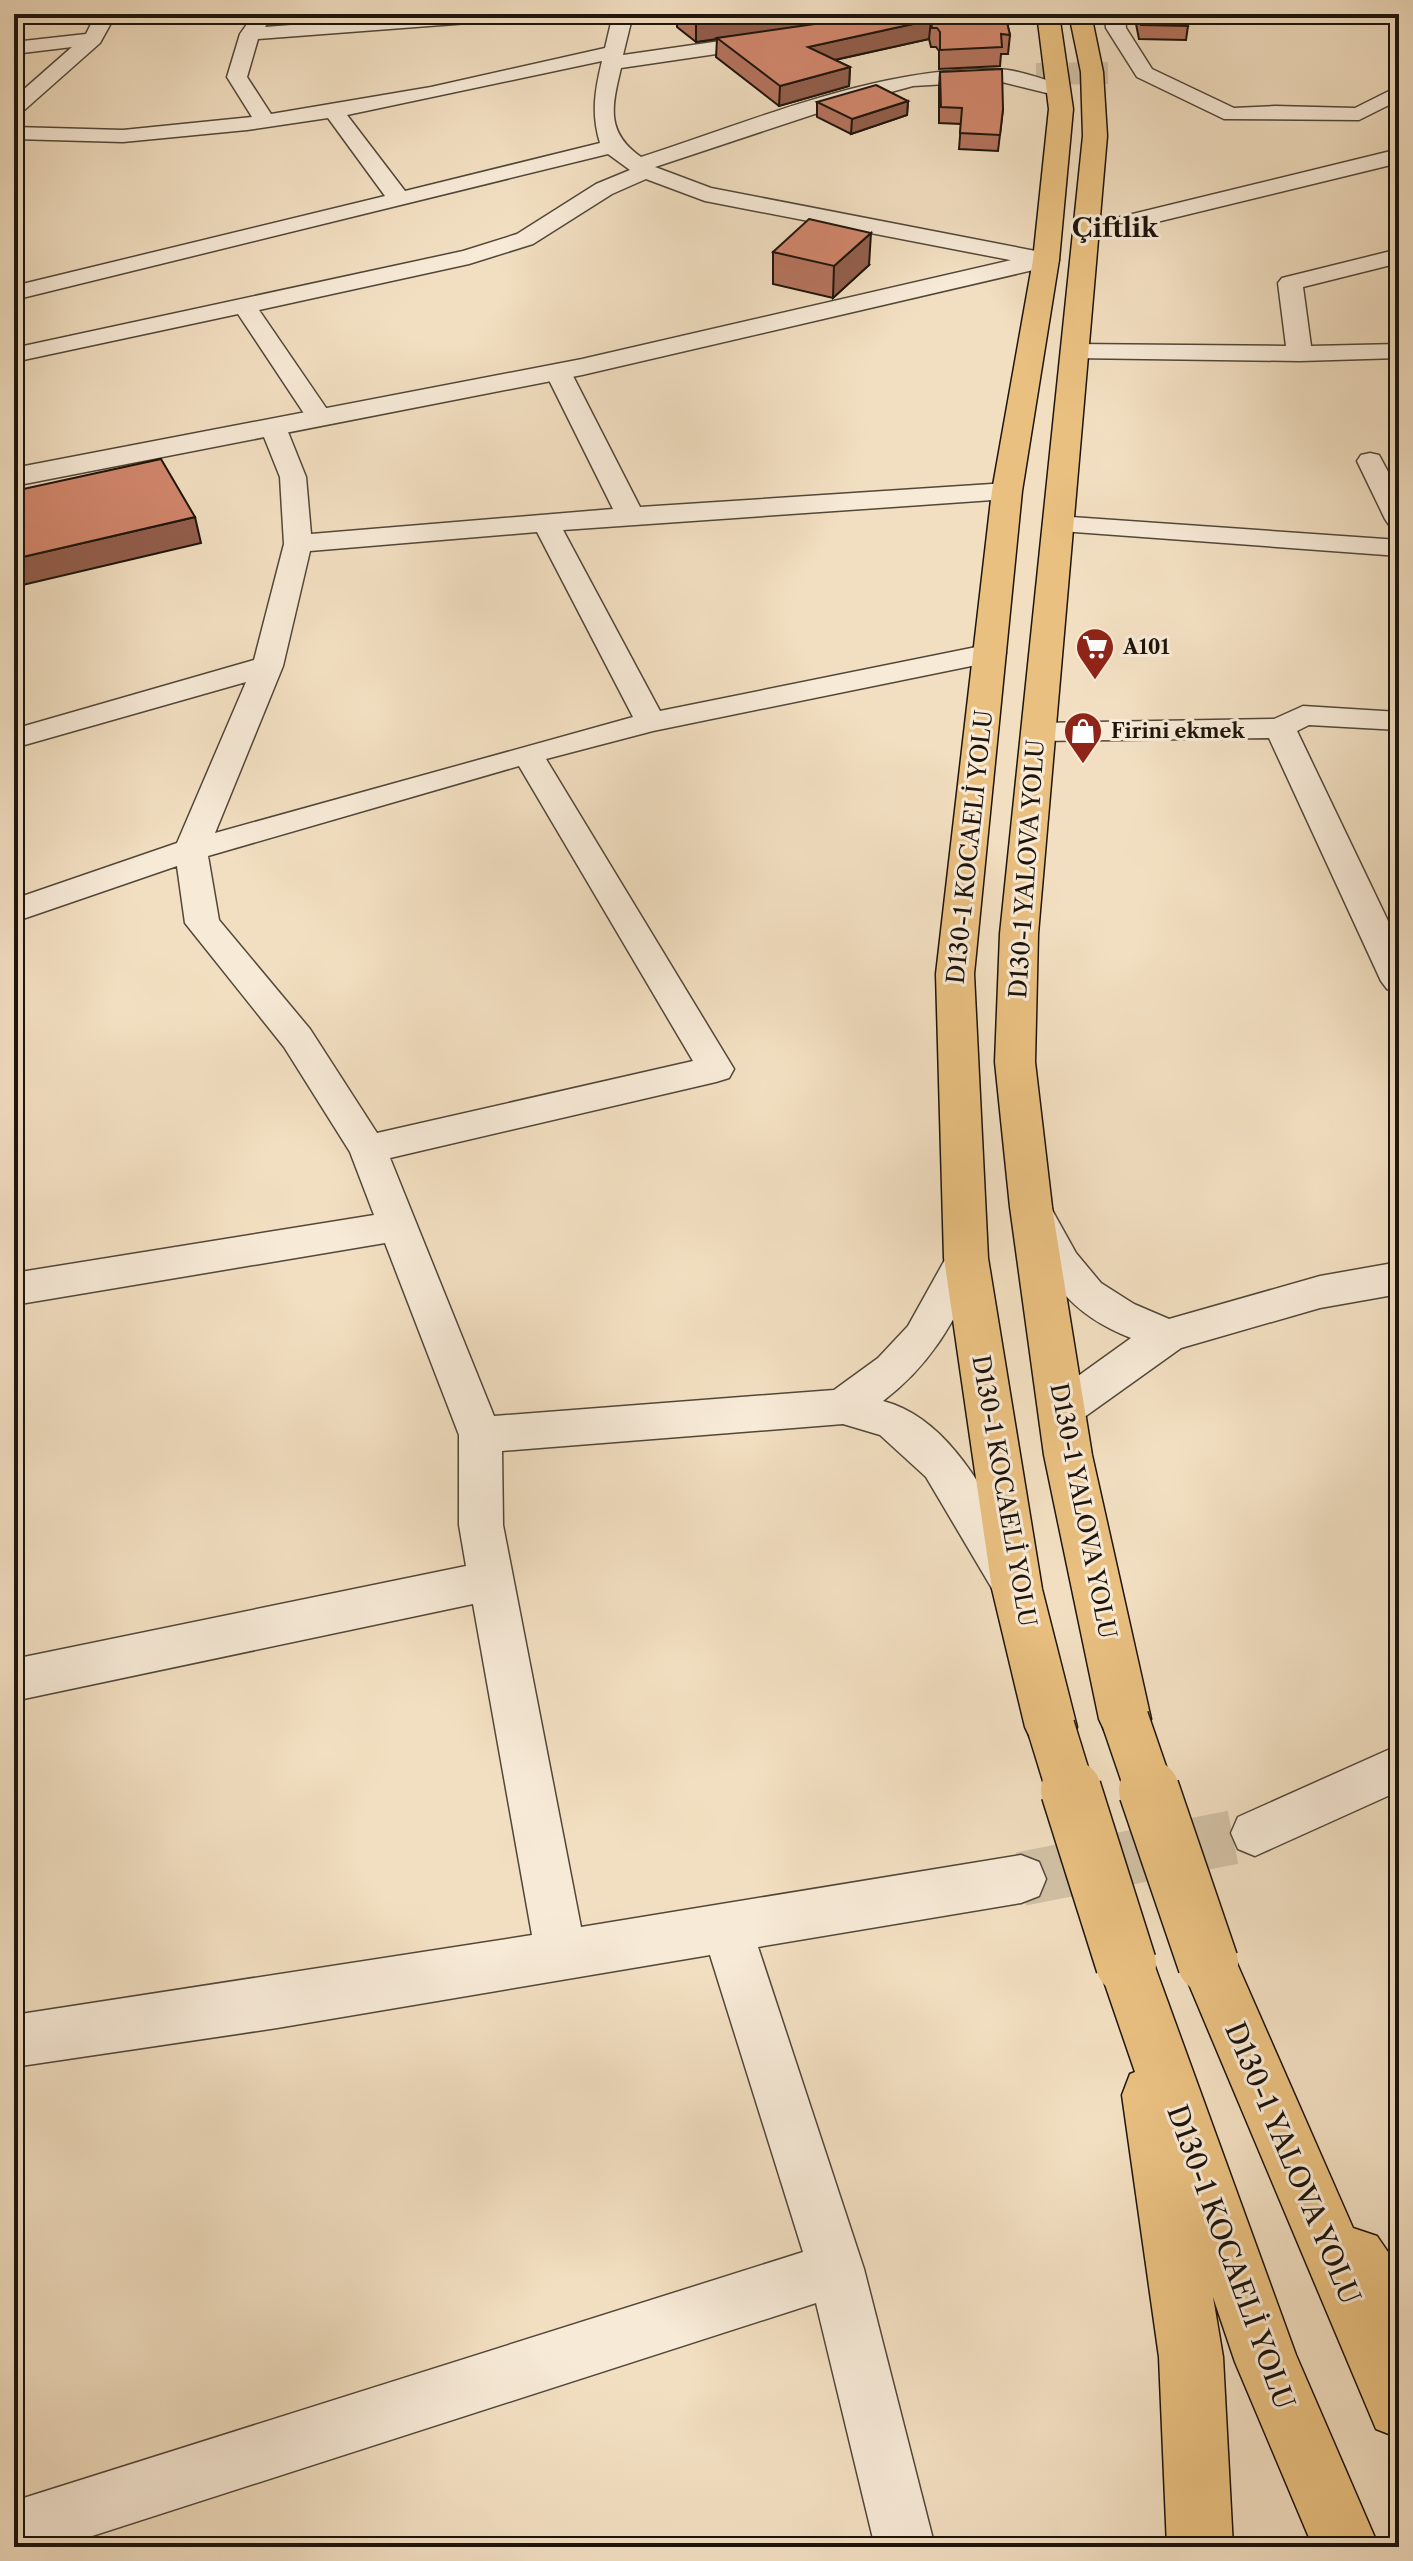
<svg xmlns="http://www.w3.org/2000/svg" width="1413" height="2561" viewBox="0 0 1413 2561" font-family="'Libre Caslon Text',serif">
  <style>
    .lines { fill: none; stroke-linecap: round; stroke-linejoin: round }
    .minor-tunnel-far1 { stroke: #d2c1a6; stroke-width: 22; stroke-dasharray: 22 11; stroke-linecap: butt }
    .minor-tunnel { stroke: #d2c1a6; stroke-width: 54; stroke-dasharray: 54 27; stroke-linecap: butt }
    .minor-casing { stroke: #524739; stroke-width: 3 }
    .tertiary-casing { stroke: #524739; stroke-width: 3 }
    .trunk-casing { stroke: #1d140c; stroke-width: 3 }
    .minor { fill: #f7ead7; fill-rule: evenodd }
    .tertiary { fill: #f7ead7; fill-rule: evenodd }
    .trunk { fill: #e9c080; fill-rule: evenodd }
    .trunk-bridge-far1-casing { stroke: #1d140c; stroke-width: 50; stroke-linecap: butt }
    .trunk-bridge-casing { stroke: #1d140c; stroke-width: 63; stroke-linecap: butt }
    .trunk-bridge-far1 { stroke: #e9c080; stroke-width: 47 }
    .trunk-bridge { stroke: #e9c080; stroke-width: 60 }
    .wall { fill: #b5745e; stroke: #1d140c; stroke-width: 2 }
    .shaded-wall { fill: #935e4c; stroke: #1d140c; stroke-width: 2 }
    .building { fill: #d2876d; stroke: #1d140c; stroke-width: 2 }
    .labels { text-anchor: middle; stroke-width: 6; stroke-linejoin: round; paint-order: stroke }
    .far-poi-label { font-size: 20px; font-weight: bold; fill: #1d140c; stroke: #f7ead7; text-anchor: start }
    .street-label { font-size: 24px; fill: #1d140c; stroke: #f7ead7 }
    .far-district-label { font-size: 26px; font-weight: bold; fill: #1d140c; stroke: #f7ead7 }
    .near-street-label { font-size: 28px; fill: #1d140c; stroke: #f7ead7 }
  </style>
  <rect width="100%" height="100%" fill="#f2dfc1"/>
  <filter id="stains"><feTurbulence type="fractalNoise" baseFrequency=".0025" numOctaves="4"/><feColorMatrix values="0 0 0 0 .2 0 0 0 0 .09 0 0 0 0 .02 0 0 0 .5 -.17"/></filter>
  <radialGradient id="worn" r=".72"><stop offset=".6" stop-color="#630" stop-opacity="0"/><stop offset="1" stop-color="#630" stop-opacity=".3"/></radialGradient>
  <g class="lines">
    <path class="minor-tunnel-far1" d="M 1036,74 L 1108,73"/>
    <path class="minor-tunnel" d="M 1021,1879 L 1255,1833"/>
    <defs>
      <g id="minor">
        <path d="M 96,14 L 116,14 L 100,43 L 21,113 L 14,115 L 14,98 L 72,47 L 14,54 L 14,42 L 86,34 Z"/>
        <path d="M 254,14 L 274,14 L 265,27 L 432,14 L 518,14 L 508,20 L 258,39 L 247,77 L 271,114 L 431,87 L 605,48 L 613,14 L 633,14 L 623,55 L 770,34 L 777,36 L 780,40 L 777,44 L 770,46 L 621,68 C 612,106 605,132 641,157 C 753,121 876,67 995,69 C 1018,69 1044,80 1066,86 L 1069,90 L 1059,96 L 998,81 L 913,86 L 836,107 L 655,167 L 711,188 L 1046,253 L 1054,255 L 1058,260 L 1054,265 L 1046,267 L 705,201 L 646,179 L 612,194 L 533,244 L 469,264 L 259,310 L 333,418 L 329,424 L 311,424 L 238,314 L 14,362 L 14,348 L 463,251 L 517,234 L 596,184 L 630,170 L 608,154 L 14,300 L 14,286 L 385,196 L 328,118 L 247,130 L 123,142 L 14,139 L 14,127 L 123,130 L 252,117 L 227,77 L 240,34 ZM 602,61 C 595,90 591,114 600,143 L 405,191 L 347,115 Z"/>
        <path d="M 1105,14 L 1125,14 L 1126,28 L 1152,69 L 1234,108 L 1275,106 L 1355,108 L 1399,86 L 1399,100 L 1359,120 L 1224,119 L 1137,77 L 1106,28 Z"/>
        <path d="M 1354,14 L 1399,14 L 1399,22 L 1364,20 Z"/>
        <path d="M 1399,149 L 1399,163 L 1087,239 L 1079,237 L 1076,232 L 1079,227 Z"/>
        <path d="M 1399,249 L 1399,263 L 1303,287 L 1311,346 L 1399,344 L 1399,358 L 1300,361 L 1073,358 L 1064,356 L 1061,351 L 1064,346 L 1073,344 L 1286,346 L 1278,283 L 1282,278 Z"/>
        <path d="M 558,364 L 567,367 L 571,372 L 640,507 L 1007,483 L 1017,485 L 1021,491 L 1017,497 L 1007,499 L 563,530 L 660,711 L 991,644 L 1002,647 L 1006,653 L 1002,659 L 991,662 L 653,731 L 546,759 L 734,1069 L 729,1078 L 716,1082 L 390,1158 L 494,1416 L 834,1390 L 878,1358 L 908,1326 L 952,1247 L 966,1243 L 980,1247 L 986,1258 C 955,1316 937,1360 883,1401 C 956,1420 992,1509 1029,1569 L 1035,1583 L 1029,1597 L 1013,1603 L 997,1597 L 926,1477 L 880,1435 L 843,1424 L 502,1451 L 503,1525 L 581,1927 L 1021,1855 L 1039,1862 L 1046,1879 L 1039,1896 L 1021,1903 L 758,1947 L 864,2269 L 935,2547 L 875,2547 L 816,2303 L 58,2547 L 14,2547 L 14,2501 L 803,2252 L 710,1955 L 277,2028 L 14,2067 L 14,2015 L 532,1935 L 473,1604 L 14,1701 L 14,1659 L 466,1566 L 459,1525 L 459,1435 L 385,1243 L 14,1305 L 14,1273 L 374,1215 L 350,1152 L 284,1047 L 185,923 L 177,866 L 14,922 L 14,899 L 177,843 L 246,682 L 14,748 L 14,729 L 254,660 L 284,544 L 280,477 L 260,427 L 264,421 L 282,421 L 286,427 L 306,477 L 311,534 L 613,509 L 545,372 L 549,367 ZM 537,532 L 633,717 L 215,833 L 283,666 L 310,551 ZM 519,766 L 693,1061 L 377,1133 L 310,1029 L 219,920 L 208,856 Z"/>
        <path d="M 1370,453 L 1379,455 L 1399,492 L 1399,527 L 1389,525 L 1385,519 L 1357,461 L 1361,455 Z"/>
        <path d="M 1057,516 L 1399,540 L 1399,556 L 1047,530 L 1043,524 L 1047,518 Z"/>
        <path d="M 1303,706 L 1399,712 L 1399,730 L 1309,725 L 1297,731 L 1399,944 L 1399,993 L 1387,989 L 1381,981 L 1269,738 L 1038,741 L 1027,739 L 1022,732 L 1027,725 L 1038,723 L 1274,719 Z"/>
        <path d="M 1037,1203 L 1051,1208 L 1076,1253 L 1101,1283 L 1134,1304 L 1169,1319 L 1320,1276 L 1399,1262 L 1399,1294 L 1320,1308 L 1181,1348 L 1076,1423 L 1061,1428 L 1046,1423 L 1040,1411 L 1046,1399 L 1131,1338 C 1067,1313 1047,1277 1018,1218 L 1023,1208 Z"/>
        <path d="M 1399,1745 L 1399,1791 L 1255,1856 L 1238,1849 L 1231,1833 L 1238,1817 Z"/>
      </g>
      <path id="tertiary" d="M 1046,252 L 1055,255 L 1059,260 L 1055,265 L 582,375 L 14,486 L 14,468 L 582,359 Z"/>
      <g id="trunk">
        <path d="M 1037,14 L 1059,14 L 1073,109 L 1059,260 L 1022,491 L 974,974 L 988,1258 L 1042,1589 L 1077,1727 L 1069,1744 L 1051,1751 L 1033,1744 L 1025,1727 L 992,1589 L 944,1258 L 936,974 L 992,491 L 1033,260 L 1049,109 Z"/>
        <path d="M 1069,14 L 1091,14 L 1103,72 L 1107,136 L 1038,934 L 1035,1062 L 1052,1207 L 1092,1455 L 1151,1719 L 1143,1736 L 1125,1743 L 1107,1736 L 1099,1719 L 1044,1455 L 1010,1207 L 995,1062 L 1000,934 L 1083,136 L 1081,72 Z"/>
        <path d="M 1208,1935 L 1228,1943 L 1353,2228 L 1377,2236 L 1399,2268 L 1399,2438 L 1376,2429 L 1180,1963 L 1188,1943 Z"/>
        <path d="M 1126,1936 L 1146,1944 L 1154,1964 L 1296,2355 L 1379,2547 L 1313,2547 L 1235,2362 L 1213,2297 L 1223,2357 L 1233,2547 L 1167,2547 L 1159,2357 L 1122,2095 L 1130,2074 L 1135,2072 L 1098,1964 L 1106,1944 Z"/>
      </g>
    </defs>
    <use href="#minor" class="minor-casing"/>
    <use href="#tertiary" class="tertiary-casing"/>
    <use href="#trunk" class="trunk-casing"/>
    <use href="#minor" class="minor"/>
    <use href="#tertiary" class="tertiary"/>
    <use href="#trunk" class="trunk"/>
    <defs>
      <g id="trunk-bridge-far1">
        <path d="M 1125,1719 L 1150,1792"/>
        <path d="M 1051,1727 L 1071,1792"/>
      </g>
      <g id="trunk-bridge">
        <path d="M 1071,1790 L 1126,1964"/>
        <path d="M 1149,1790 L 1208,1963"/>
      </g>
    </defs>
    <use href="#trunk-bridge-far1" class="trunk-bridge-far1-casing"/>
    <use href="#trunk-bridge" class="trunk-bridge-casing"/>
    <use href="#trunk-bridge-far1" class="trunk-bridge-far1"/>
    <use href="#trunk-bridge" class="trunk-bridge"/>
  </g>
  <g class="wall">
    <path d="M 677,14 L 1005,14 L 1010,35 L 1008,54 L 1001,54 L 1000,66 L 939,69 L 939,51 L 936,47 L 931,47 L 929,39 L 835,60 L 850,67 L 849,86 L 779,106 L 716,57 L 717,39 L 696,42 L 677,27 Z"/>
    <path d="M 1134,14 L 1183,14 L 1188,26 L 1186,40 L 1139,39 Z"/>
    <path d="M 940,72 L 1003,109 L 998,151 L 959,149 L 961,124 L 939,123 L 939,87 Z"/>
    <path d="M 908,101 L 907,115 L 851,134 L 817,117 L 817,102 Z"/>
    <path d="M 773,252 L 869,265 L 833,298 L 773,284 Z"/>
  </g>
  <g class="shaded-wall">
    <path d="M 767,14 L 890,14 L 696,42 L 696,24 Z"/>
    <path d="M 931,20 L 929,39 L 807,66 L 808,47 Z"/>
    <path d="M 850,67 L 849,86 L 779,106 L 780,86 Z"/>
    <path d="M 908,101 L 907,115 L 851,134 L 852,119 Z"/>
    <path d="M 871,233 L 869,265 L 833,298 L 834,266 Z"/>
    <path d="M 195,517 L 201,543 L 14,587 L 14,559 Z"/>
  </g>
  <g class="building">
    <path d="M 683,14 L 767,14 L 696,24 Z"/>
    <path d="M 885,14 L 1005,14 L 1010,35 L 1001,34 L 1002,47 L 940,50 L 940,32 L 937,28 L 932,28 L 931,20 L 808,47 L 850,67 L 780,86 L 717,38 Z"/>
    <path d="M 1139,14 L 1183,14 L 1188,26 L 1141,25 Z"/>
    <path d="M 1002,69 L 1003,109 L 1000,135 L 960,133 L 962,108 L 941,107 L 940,72 Z"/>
    <path d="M 876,85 L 908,101 L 852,119 L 817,102 Z"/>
    <path d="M 809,219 L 871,233 L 834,266 L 773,252 Z"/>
    <path d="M 161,459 L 195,517 L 14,559 L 14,491 Z"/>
  </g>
  <defs>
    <symbol id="supermarket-pin" viewBox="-11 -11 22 30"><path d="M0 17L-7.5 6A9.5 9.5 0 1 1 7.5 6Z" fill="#8f2418" stroke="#f7ead7"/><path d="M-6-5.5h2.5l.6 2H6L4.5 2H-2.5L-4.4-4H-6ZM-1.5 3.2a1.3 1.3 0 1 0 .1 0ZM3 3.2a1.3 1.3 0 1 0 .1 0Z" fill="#fff"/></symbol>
    <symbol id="shop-pin" viewBox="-11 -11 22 30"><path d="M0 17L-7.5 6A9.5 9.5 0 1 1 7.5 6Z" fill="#8f2418" stroke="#f7ead7"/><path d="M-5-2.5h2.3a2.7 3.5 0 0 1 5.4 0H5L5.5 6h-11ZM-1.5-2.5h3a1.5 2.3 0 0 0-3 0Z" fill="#fff"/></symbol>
  </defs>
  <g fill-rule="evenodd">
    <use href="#supermarket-pin" x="1073" y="625" width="44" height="60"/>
    <use href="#shop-pin" x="1061" y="709" width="44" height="60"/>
  </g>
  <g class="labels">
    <g class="far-poi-label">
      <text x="1123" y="654">A101</text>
      <text x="1111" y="738">Firini ekmek</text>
    </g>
    <g class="street-label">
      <text transform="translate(970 847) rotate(-84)" y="8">D130-1 KOCAELİ YOLU</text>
      <text transform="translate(1027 869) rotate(-86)" y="8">D130-1 YALOVA YOLU</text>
      <text transform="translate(1004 1491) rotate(80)" y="8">D130-1 KOCAELİ YOLU</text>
      <text transform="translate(1083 1511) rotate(79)" y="8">D130-1 YALOVA YOLU</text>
    </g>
    <g class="far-district-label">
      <text x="1115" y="237">Çiftlik</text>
    </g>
    <g class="near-street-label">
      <text transform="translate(1293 2163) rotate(67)" y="10">D130-1 YALOVA YOLU</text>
      <text transform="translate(1231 2257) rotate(70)" y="10">D130-1 KOCAELİ YOLU</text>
    </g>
  </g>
  <rect width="1413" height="2561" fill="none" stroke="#f2dfc1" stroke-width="48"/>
  <rect x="16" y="16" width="1381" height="2529" fill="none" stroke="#1d140c" stroke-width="4"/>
  <rect x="24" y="24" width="1365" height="2513" fill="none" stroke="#1d140c" stroke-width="2"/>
  <rect width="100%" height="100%" filter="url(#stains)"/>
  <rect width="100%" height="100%" fill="url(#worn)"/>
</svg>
